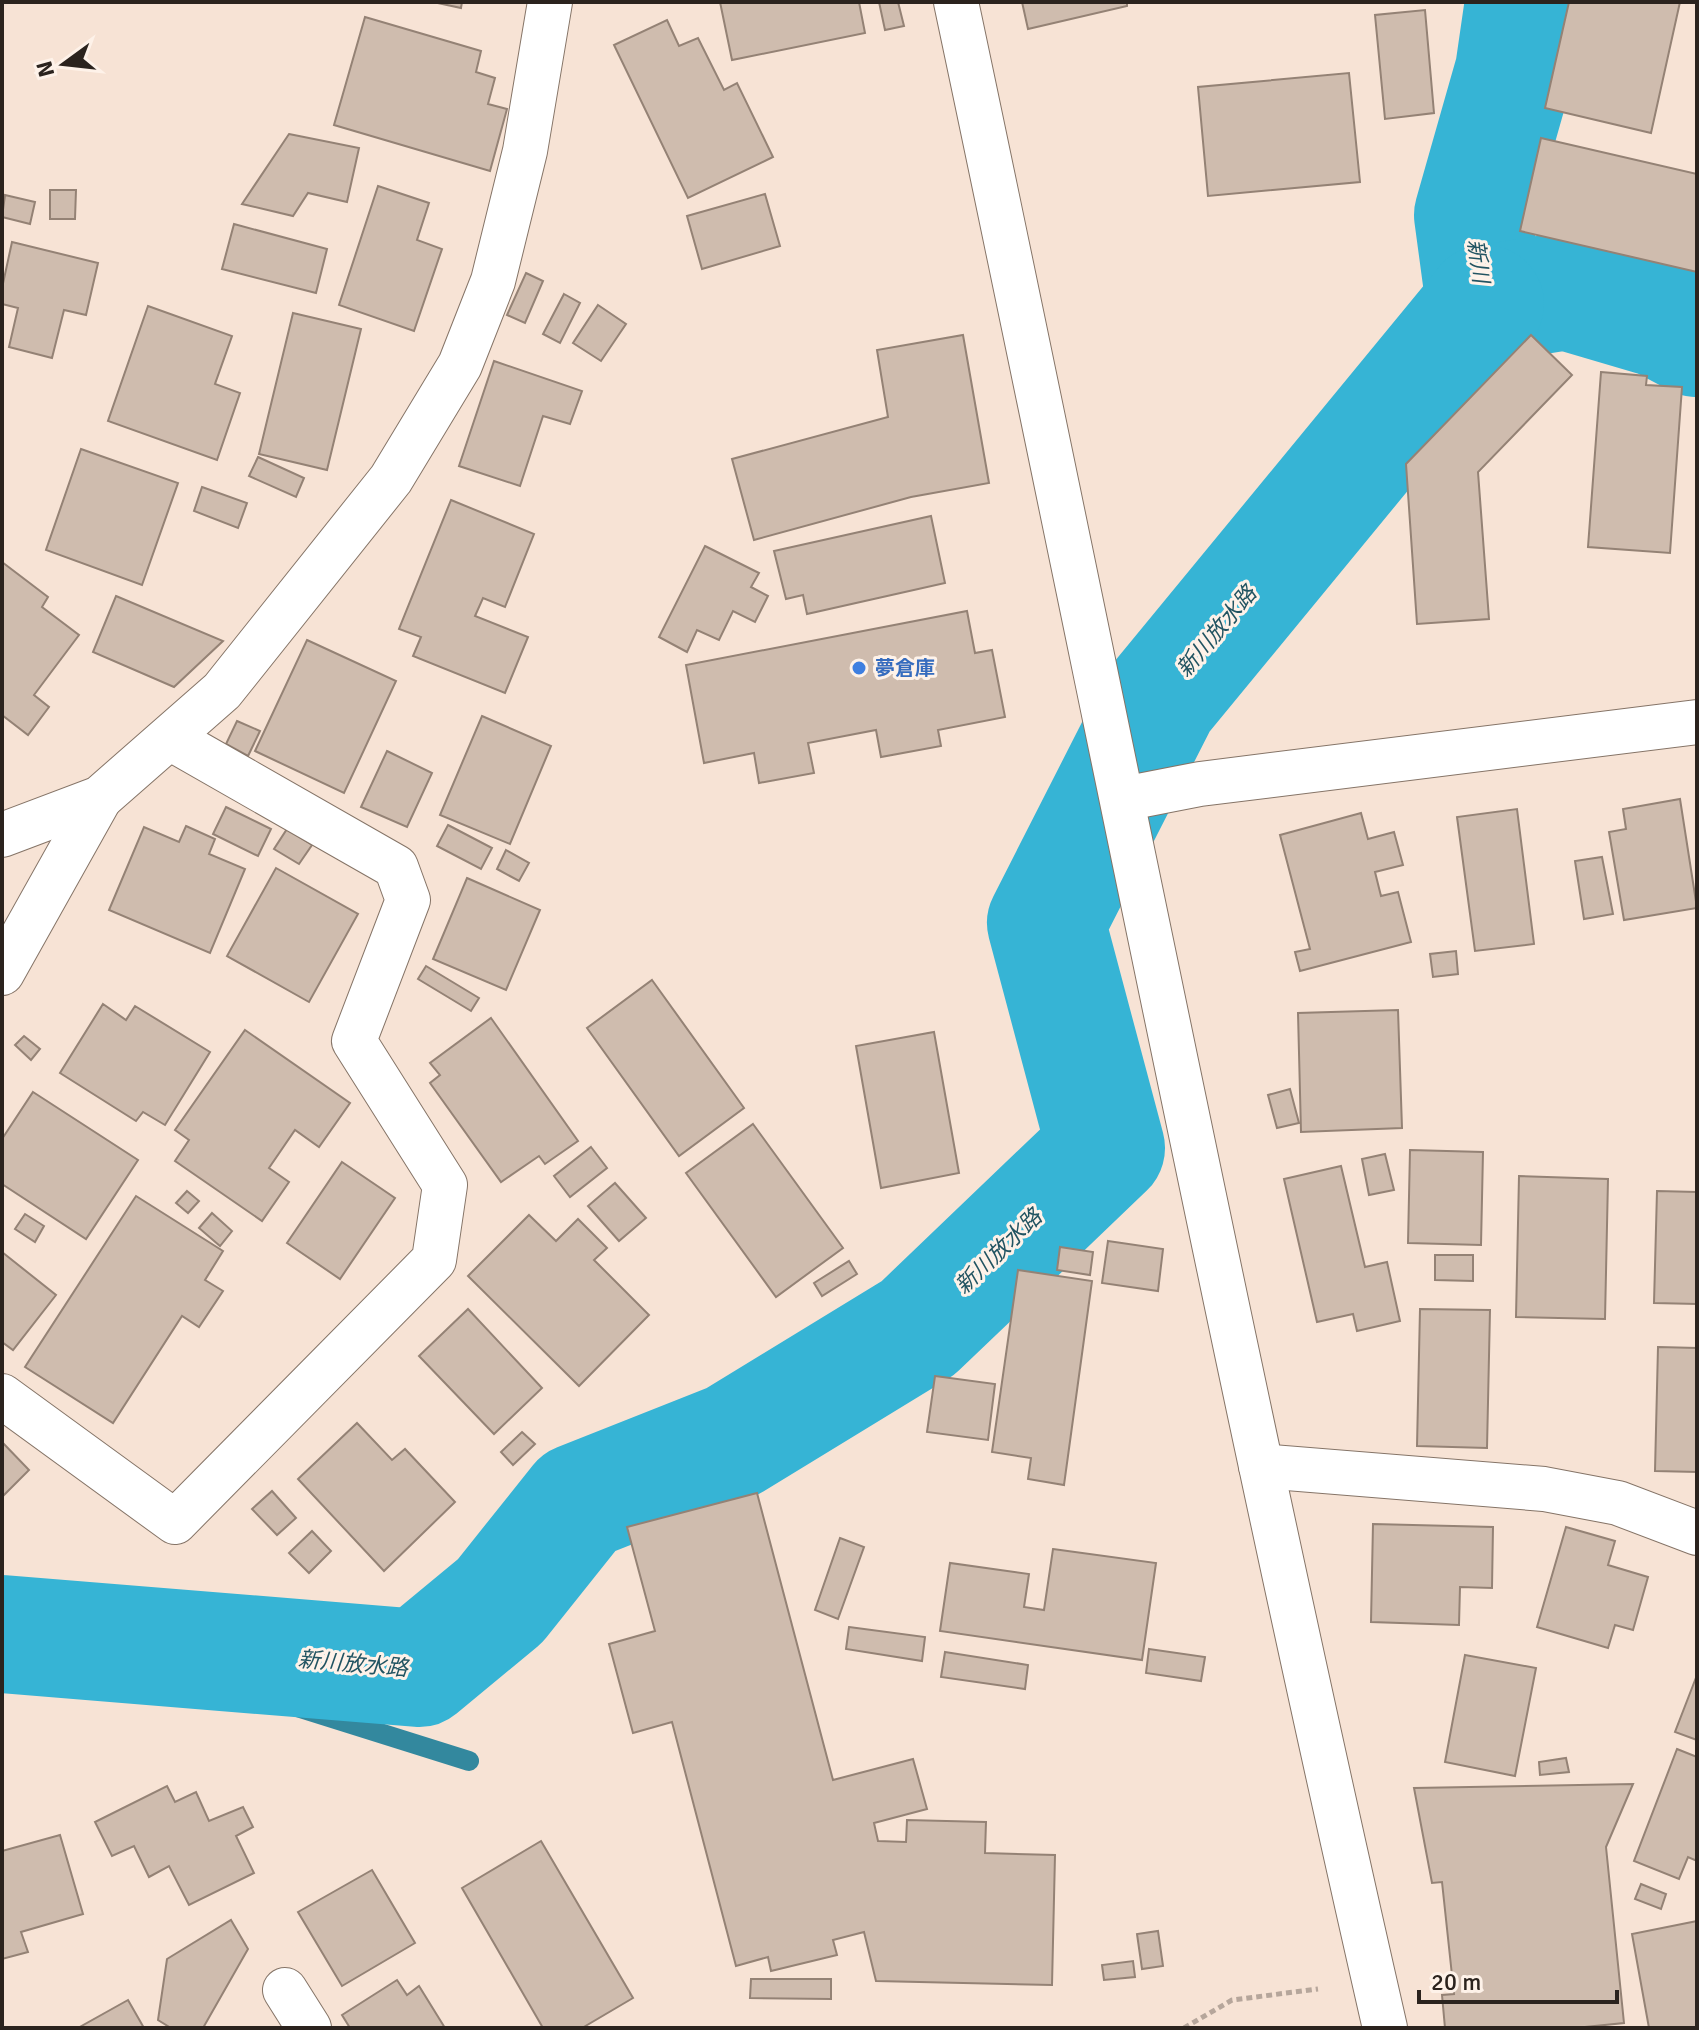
<svg xmlns="http://www.w3.org/2000/svg" width="1699" height="2030" viewBox="0 0 1699 2030" font-family="Signika,'Noto Sans JP',sans-serif">
  <style>
    .lines { fill: none; stroke-linecap: round; stroke-linejoin: round }
    .stream { stroke: #33889e; stroke-width: 20 }
    .river { stroke: #36b4d5; stroke-width: 118 }
    .building { fill: #cfbcae; stroke: #948275; stroke-width: 2 }
    .street-casing { stroke: #857467; stroke-width: 46 }
    .secondary-casing { stroke: #857467; stroke-width: 46 }
    .path { stroke: #b6a69b; stroke-width: 5; stroke-dasharray: 6 4; stroke-linecap: butt }
    .street { stroke: #fff; stroke-width: 44 }
    .secondary { stroke: #fff; stroke-width: 44 }
    .shop-dot { fill: #3f7fe0; stroke: #fef2e9; stroke-width: 3 }
    .labels { text-anchor: middle; stroke-width: 6; stroke-linejoin: round; paint-order: stroke }
    .shop-label { font-size: 20px; font-weight: bold; fill: #366cbe; stroke: #fef2e9; text-anchor: start }
    .water-label { font-size: 22px; font-style: italic; fill: #225462; stroke: #fef2e9 }
  </style>
  <rect width="100%" height="100%" fill="#f7e3d5"/>
  <g class="lines">
    <path class="stream" d="M 238,1652 L 278,1701 L 469,1761"/>
    <g class="river">
      <path d="M 1485,304 L 1473,215 L 1514,71 L 1524,2"/>
      <path d="M 1485,304 L 1566,291 L 1661,319 L 1697,338"/>
      <path d="M 2,1634 L 419,1668 L 500,1601 L 579,1502 L 733,1441 L 918,1328 L 1106,1148 L 1046,923 L 1160,699 L 1485,304"/>
    </g>
  </g>
  <g class="building">
    <path d="M 433,2 L 462,2 L 461,8 Z"/>
    <path d="M 720,2 L 859,2 L 865,33 L 732,60 Z"/>
    <path d="M 879,2 L 898,2 L 904,26 L 885,30 Z"/>
    <path d="M 1022,2 L 1127,2 L 1127,6 L 1028,29 Z"/>
    <path d="M 1569,2 L 1680,2 L 1651,133 L 1545,108 Z"/>
    <path d="M 1425,10 L 1434,113 L 1385,119 L 1375,15 Z"/>
    <path d="M 365,17 L 481,51 L 476,72 L 495,78 L 488,104 L 507,109 L 490,171 L 334,125 Z"/>
    <path d="M 667,20 L 679,46 L 698,38 L 724,90 L 737,83 L 773,157 L 688,198 L 614,45 Z"/>
    <path d="M 1349,73 L 1360,182 L 1208,196 L 1198,87 Z"/>
    <path d="M 289,134 L 359,148 L 347,202 L 308,193 L 293,216 L 242,204 Z"/>
    <path d="M 1541,138 L 1697,174 L 1697,272 L 1520,231 Z"/>
    <path d="M 378,186 L 429,203 L 417,240 L 442,249 L 414,331 L 339,305 Z"/>
    <path d="M 50,190 L 76,190 L 75,219 L 50,219 Z"/>
    <path d="M 765,194 L 780,246 L 702,269 L 687,216 Z"/>
    <path d="M 5,195 L 35,202 L 30,224 L 2,217 Z"/>
    <path d="M 234,224 L 327,249 L 316,293 L 222,269 Z"/>
    <path d="M 12,242 L 98,263 L 86,315 L 64,310 L 52,358 L 9,347 L 18,308 L 2,304 L 2,288 Z"/>
    <path d="M 526,273 L 543,281 L 525,323 L 507,315 Z"/>
    <path d="M 564,294 L 580,303 L 560,343 L 543,334 Z"/>
    <path d="M 598,305 L 626,324 L 601,361 L 573,343 Z"/>
    <path d="M 148,306 L 232,336 L 215,384 L 240,393 L 217,460 L 108,421 Z"/>
    <path d="M 293,313 L 361,329 L 327,470 L 259,454 Z"/>
    <path d="M 963,335 L 989,483 L 911,497 L 754,540 L 732,459 L 888,417 L 877,350 Z"/>
    <path d="M 1531,335 L 1572,375 L 1478,472 L 1489,619 L 1417,624 L 1406,464 Z"/>
    <path d="M 494,361 L 582,391 L 570,424 L 543,416 L 520,486 L 459,466 Z"/>
    <path d="M 1601,372 L 1647,376 L 1646,385 L 1682,387 L 1670,553 L 1588,547 Z"/>
    <path d="M 81,449 L 178,483 L 142,585 L 46,550 Z"/>
    <path d="M 258,457 L 304,478 L 296,497 L 249,476 Z"/>
    <path d="M 202,487 L 247,503 L 238,528 L 194,511 Z"/>
    <path d="M 451,500 L 534,534 L 505,607 L 483,598 L 475,616 L 528,637 L 505,693 L 413,656 L 421,637 L 399,629 Z"/>
    <path d="M 931,516 L 945,583 L 807,614 L 803,595 L 786,599 L 774,551 Z"/>
    <path d="M 705,546 L 759,573 L 751,587 L 768,596 L 755,622 L 733,611 L 719,640 L 697,630 L 687,652 L 659,637 Z"/>
    <path d="M 2,562 L 48,597 L 42,607 L 79,635 L 34,695 L 49,707 L 28,735 L 2,715 Z"/>
    <path d="M 116,596 L 223,641 L 174,687 L 93,652 Z"/>
    <path d="M 967,611 L 975,653 L 992,650 L 1005,717 L 938,730 L 941,746 L 881,757 L 876,730 L 808,743 L 814,773 L 759,783 L 754,753 L 704,763 L 686,665 Z"/>
    <path d="M 307,640 L 396,681 L 344,793 L 255,751 Z"/>
    <path d="M 482,716 L 551,746 L 510,844 L 440,815 Z"/>
    <path d="M 237,721 L 260,731 L 248,756 L 226,744 Z"/>
    <path d="M 387,751 L 432,773 L 407,827 L 361,807 Z"/>
    <path d="M 1680,799 L 1697,908 L 1624,920 L 1609,832 L 1626,829 L 1623,809 Z"/>
    <path d="M 226,807 L 271,829 L 258,856 L 213,834 Z"/>
    <path d="M 1517,809 L 1534,944 L 1475,951 L 1457,817 Z"/>
    <path d="M 1361,813 L 1368,839 L 1394,832 L 1403,865 L 1375,872 L 1381,896 L 1398,892 L 1411,942 L 1300,971 L 1295,952 L 1310,949 L 1280,835 Z"/>
    <path d="M 448,825 L 492,848 L 481,869 L 437,846 Z"/>
    <path d="M 186,826 L 215,839 L 209,854 L 245,869 L 210,953 L 109,910 L 144,827 L 179,842 Z"/>
    <path d="M 287,829 L 312,845 L 299,864 L 274,849 Z"/>
    <path d="M 506,850 L 529,863 L 519,881 L 497,869 Z"/>
    <path d="M 1602,857 L 1613,914 L 1584,919 L 1575,861 Z"/>
    <path d="M 276,868 L 358,914 L 309,1002 L 227,956 Z"/>
    <path d="M 467,878 L 540,910 L 506,990 L 433,959 Z"/>
    <path d="M 1456,951 L 1458,974 L 1433,977 L 1430,954 Z"/>
    <path d="M 426,966 L 479,998 L 471,1011 L 418,979 Z"/>
    <path d="M 652,980 L 744,1108 L 679,1156 L 587,1028 Z"/>
    <path d="M 103,1004 L 126,1020 L 135,1006 L 210,1052 L 165,1125 L 143,1112 L 136,1121 L 60,1073 Z"/>
    <path d="M 1398,1010 L 1402,1128 L 1301,1132 L 1298,1013 Z"/>
    <path d="M 491,1018 L 578,1141 L 545,1164 L 539,1156 L 501,1182 L 430,1083 L 440,1075 L 430,1063 Z"/>
    <path d="M 245,1030 L 350,1103 L 319,1147 L 295,1130 L 269,1168 L 289,1182 L 262,1221 L 175,1161 L 189,1140 L 175,1130 Z"/>
    <path d="M 934,1032 L 959,1173 L 881,1188 L 856,1046 Z"/>
    <path d="M 24,1036 L 40,1049 L 31,1060 L 15,1045 Z"/>
    <path d="M 1290,1089 L 1299,1123 L 1277,1128 L 1268,1095 Z"/>
    <path d="M 33,1092 L 138,1160 L 86,1239 L 2,1184 L 2,1139 Z"/>
    <path d="M 753,1124 L 843,1248 L 776,1297 L 686,1173 Z"/>
    <path d="M 591,1147 L 607,1168 L 570,1197 L 554,1176 Z"/>
    <path d="M 1410,1150 L 1483,1152 L 1481,1245 L 1408,1243 Z"/>
    <path d="M 1385,1154 L 1394,1190 L 1369,1195 L 1362,1159 Z"/>
    <path d="M 342,1162 L 395,1198 L 340,1279 L 287,1243 Z"/>
    <path d="M 1341,1166 L 1365,1267 L 1387,1262 L 1400,1321 L 1357,1331 L 1353,1314 L 1317,1322 L 1284,1179 Z"/>
    <path d="M 1519,1176 L 1608,1179 L 1605,1319 L 1516,1317 Z"/>
    <path d="M 615,1183 L 646,1218 L 619,1241 L 588,1206 Z"/>
    <path d="M 187,1191 L 199,1201 L 188,1213 L 176,1203 Z"/>
    <path d="M 1657,1191 L 1697,1192 L 1697,1304 L 1654,1303 Z"/>
    <path d="M 136,1196 L 223,1251 L 205,1280 L 223,1291 L 199,1327 L 182,1316 L 113,1423 L 25,1367 Z"/>
    <path d="M 212,1213 L 232,1231 L 220,1246 L 199,1228 Z"/>
    <path d="M 25,1214 L 44,1226 L 35,1242 L 15,1229 Z"/>
    <path d="M 529,1215 L 556,1241 L 578,1219 L 607,1248 L 594,1260 L 649,1315 L 579,1386 L 468,1276 Z"/>
    <path d="M 1108,1241 L 1163,1249 L 1158,1291 L 1102,1283 Z"/>
    <path d="M 1060,1247 L 1093,1252 L 1090,1275 L 1057,1270 Z"/>
    <path d="M 2,1252 L 56,1295 L 13,1350 L 2,1342 Z"/>
    <path d="M 1435,1255 L 1473,1255 L 1473,1281 L 1435,1280 Z"/>
    <path d="M 849,1261 L 857,1274 L 822,1296 L 814,1283 Z"/>
    <path d="M 1018,1270 L 1092,1281 L 1064,1485 L 1028,1479 L 1031,1458 L 992,1452 Z"/>
    <path d="M 468,1309 L 542,1388 L 494,1434 L 419,1356 Z"/>
    <path d="M 1420,1309 L 1490,1310 L 1487,1448 L 1417,1446 Z"/>
    <path d="M 1658,1347 L 1697,1348 L 1697,1472 L 1655,1471 Z"/>
    <path d="M 935,1376 L 995,1384 L 988,1440 L 927,1432 Z"/>
    <path d="M 357,1423 L 392,1460 L 405,1449 L 455,1502 L 384,1571 L 298,1479 Z"/>
    <path d="M 522,1432 L 535,1444 L 513,1465 L 501,1452 Z"/>
    <path d="M 2,1442 L 29,1470 L 3,1496 L 2,1495 Z"/>
    <path d="M 272,1491 L 296,1518 L 277,1535 L 252,1509 Z"/>
    <path d="M 757,1493 L 833,1780 L 913,1759 L 927,1809 L 874,1823 L 878,1841 L 906,1842 L 907,1820 L 986,1822 L 985,1853 L 1055,1855 L 1052,1985 L 876,1981 L 864,1932 L 833,1940 L 837,1955 L 771,1971 L 768,1957 L 736,1966 L 672,1722 L 633,1733 L 609,1644 L 655,1631 L 627,1527 Z"/>
    <path d="M 1373,1524 L 1493,1527 L 1492,1588 L 1460,1587 L 1459,1625 L 1371,1622 Z"/>
    <path d="M 1566,1527 L 1615,1541 L 1608,1565 L 1648,1577 L 1633,1630 L 1615,1625 L 1608,1648 L 1537,1627 Z"/>
    <path d="M 312,1531 L 331,1551 L 309,1573 L 289,1553 Z"/>
    <path d="M 840,1538 L 864,1547 L 838,1619 L 815,1610 Z"/>
    <path d="M 1053,1549 L 1156,1563 L 1142,1660 L 940,1631 L 950,1563 L 1029,1574 L 1024,1607 L 1044,1610 Z"/>
    <path d="M 849,1627 L 925,1637 L 922,1661 L 846,1649 Z"/>
    <path d="M 1149,1649 L 1205,1657 L 1201,1681 L 1146,1673 Z"/>
    <path d="M 945,1652 L 1028,1665 L 1025,1689 L 941,1677 Z"/>
    <path d="M 1465,1655 L 1536,1668 L 1515,1776 L 1445,1762 Z"/>
    <path d="M 1697,1675 L 1697,1740 L 1675,1732 Z"/>
    <path d="M 1677,1749 L 1697,1757 L 1697,1861 L 1688,1857 L 1679,1879 L 1634,1861 Z"/>
    <path d="M 1566,1758 L 1569,1772 L 1540,1775 L 1539,1762 Z"/>
    <path d="M 1633,1784 L 1606,1847 L 1624,2023 L 1575,2028 L 1445,2028 L 1442,1995 L 1454,1994 L 1442,1882 L 1432,1883 L 1414,1788 Z"/>
    <path d="M 167,1786 L 175,1802 L 196,1792 L 209,1821 L 243,1807 L 253,1827 L 236,1836 L 254,1873 L 189,1905 L 169,1866 L 149,1877 L 134,1846 L 112,1856 L 95,1822 Z"/>
    <path d="M 60,1835 L 83,1914 L 21,1932 L 28,1952 L 2,1959 L 2,1851 Z"/>
    <path d="M 541,1841 L 633,1998 L 582,2028 L 543,2028 L 462,1888 Z"/>
    <path d="M 372,1870 L 415,1943 L 342,1986 L 298,1912 Z"/>
    <path d="M 1641,1884 L 1666,1894 L 1661,1909 L 1635,1899 Z"/>
    <path d="M 231,1920 L 248,1949 L 203,2028 L 171,2028 L 158,2020 L 167,1959 Z"/>
    <path d="M 1697,1921 L 1697,2028 L 1649,2028 L 1632,1934 Z"/>
    <path d="M 1158,1931 L 1163,1966 L 1142,1969 L 1137,1934 Z"/>
    <path d="M 1133,1961 L 1135,1977 L 1104,1980 L 1102,1965 Z"/>
    <path d="M 751,1979 L 831,1979 L 831,1999 L 750,1998 Z"/>
    <path d="M 397,1980 L 407,1995 L 419,1986 L 445,2028 L 350,2028 L 342,2015 Z"/>
    <path d="M 128,2000 L 144,2028 L 78,2028 Z"/>
  </g>
  <g class="lines">
    <defs>
      <g id="street">
        <path d="M 2,835 L 100,798 L 222,691 L 391,479 L 460,365 L 493,281 L 525,151 L 550,2"/>
        <path d="M 2,973 L 100,798"/>
        <path d="M 2,1396 L 175,1522 L 434,1260 L 445,1185 L 354,1041 L 408,900 L 396,867 L 170,738"/>
        <path d="M 1261,1466 L 1544,1489 L 1618,1503 L 1697,1533"/>
        <path d="M 285,1990 L 309,2028"/>
      </g>
      <g id="secondary">
        <path d="M 956,2 C 1099,677 1231,1355 1385,2028"/>
        <path d="M 1123,799 L 1200,784 L 1697,722"/>
      </g>
    </defs>
    <use href="#street" class="street-casing"/>
    <use href="#secondary" class="secondary-casing"/>
    <path class="path" d="M 1184,2028 L 1232,2000 L 1318,1989"/>
    <use href="#street" class="street"/>
    <use href="#secondary" class="secondary"/>
  </g>
  <circle class="shop-dot" cx="859" cy="668" r="8"/>
  <g class="labels">
    <g class="shop-label">
      <text x="875" y="675">夢倉庫</text>
    </g>
    <g class="water-label">
      <text transform="translate(1479 261) rotate(82)" y="8">新川</text>
      <text transform="translate(1216 631) rotate(-50)" y="8">新川放水路</text>
      <text transform="translate(998 1251) rotate(-44)" y="8">新川放水路</text>
      <text transform="translate(353 1663) rotate(5)" y="8">新川放水路</text>
    </g>
  </g>
  <rect width="1699" height="2030" fill="none" stroke="#2b231e" stroke-width="8"/>
  <g transform="translate(64 64) rotate(255)" stroke="#fef2e9" stroke-width="6" paint-order="stroke">
  <path d="M0-6L14 30L0 20L-14 30Z" fill="#2b231e"/>
  <text y="-12" font-size="22" font-weight="bold" text-anchor="middle" fill="#2b231e">N</text>
  </g>
  <path d="M1419 1990v12h198v-12" fill="none" stroke="#2b231e" stroke-width="4"/>
  <text x="1431" y="1990" font-size="24" fill="#2b231e" stroke="#fef2e9" stroke-width="6" paint-order="stroke">20 m</text>
</svg>
